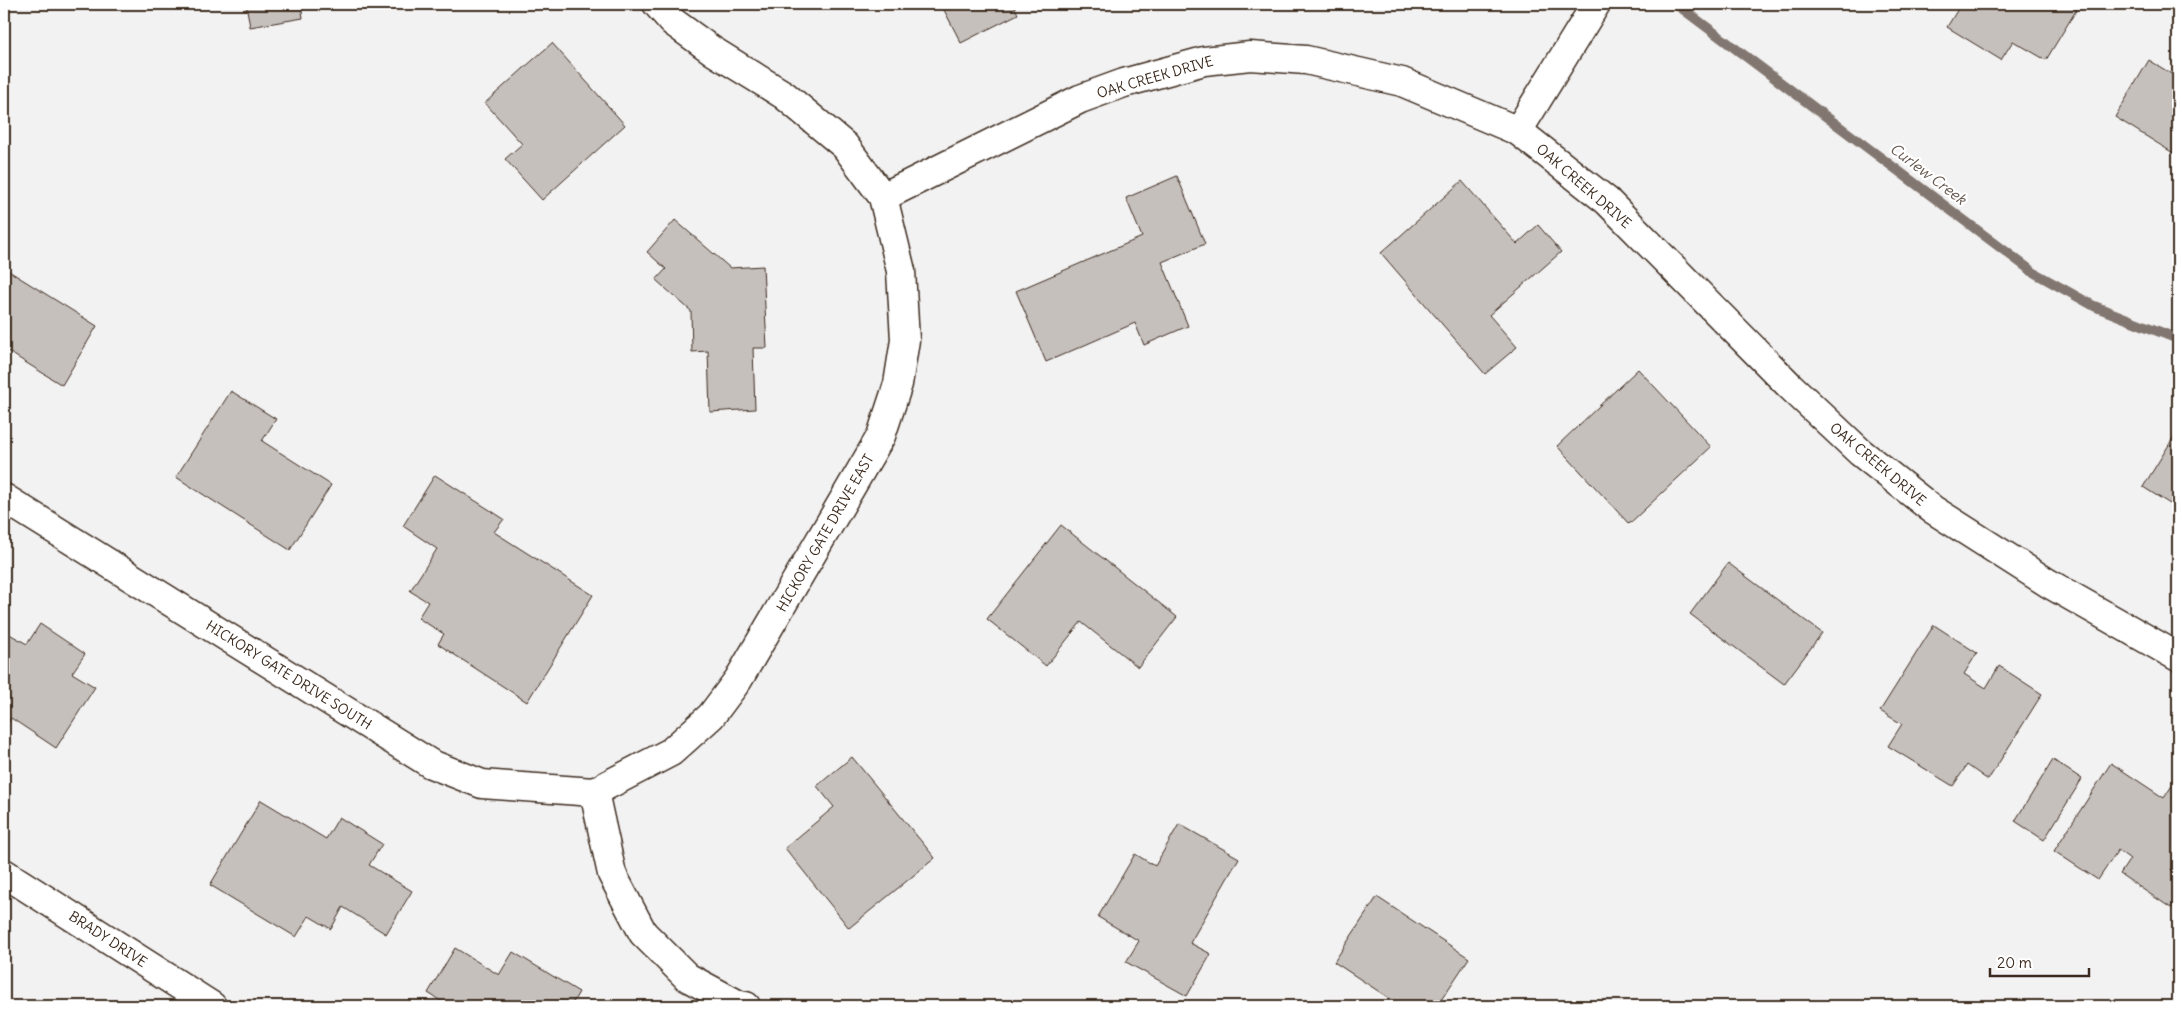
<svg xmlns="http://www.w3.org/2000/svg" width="2182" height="1010" viewBox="0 0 2182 1010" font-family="Delius,sans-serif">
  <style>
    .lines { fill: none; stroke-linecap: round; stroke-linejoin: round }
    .stream { stroke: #827770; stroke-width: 10 }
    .building { fill: #c6c0bd; stroke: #3b2a1e }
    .minor-casing { stroke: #3b2a1e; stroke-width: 31 }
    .minor { stroke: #fff; stroke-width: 28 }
    .labels { text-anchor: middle; stroke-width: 4.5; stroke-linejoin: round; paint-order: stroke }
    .street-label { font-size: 14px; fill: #3b2a1e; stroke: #fff }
    .water-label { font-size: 15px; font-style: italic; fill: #65574e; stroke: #fff }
  </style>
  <rect width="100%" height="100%" fill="#f3f2f2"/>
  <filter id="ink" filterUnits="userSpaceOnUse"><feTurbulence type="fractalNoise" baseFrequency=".02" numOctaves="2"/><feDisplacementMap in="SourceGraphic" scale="10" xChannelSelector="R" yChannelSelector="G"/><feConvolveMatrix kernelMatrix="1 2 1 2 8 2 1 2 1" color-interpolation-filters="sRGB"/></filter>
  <g filter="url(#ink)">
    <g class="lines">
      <path class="stream" d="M 1676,4 L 2033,272 L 2094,306 L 2178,339"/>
    </g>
    <g class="building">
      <path d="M 246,4 L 301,4 L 303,18 L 250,27 Z"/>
      <path d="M 941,4 L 1013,4 L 1018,14 L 961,43 Z"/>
      <path d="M 1961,4 L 2080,4 L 2046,60 L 2013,41 L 2001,60 L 1947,27 Z"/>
      <path d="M 552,43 L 625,125 L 542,200 L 505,159 L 522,144 L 485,103 Z"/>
      <path d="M 2149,60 L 2178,78 L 2178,156 L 2115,117 Z"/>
      <path d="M 1177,176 L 1205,244 L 1162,262 L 1188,326 L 1144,345 L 1135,323 L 1046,362 L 1016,291 L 1142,237 L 1126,198 Z"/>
      <path d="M 1462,181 L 1517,244 L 1538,225 L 1561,252 L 1489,315 L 1517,347 L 1485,374 L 1381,253 Z"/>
      <path d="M 675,220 L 730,268 L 763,266 L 767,348 L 753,348 L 755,409 L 710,412 L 708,351 L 692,352 L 691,311 L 656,280 L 666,269 L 647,252 Z"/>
      <path d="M 4,268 L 97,326 L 62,385 L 4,349 Z"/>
      <path d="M 1638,369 L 1711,447 L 1629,524 L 1557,446 Z"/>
      <path d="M 231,391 L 276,419 L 262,441 L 331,485 L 290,550 L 176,477 Z"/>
      <path d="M 2178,430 L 2178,509 L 2143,487 Z"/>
      <path d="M 435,475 L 504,519 L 494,532 L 593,595 L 527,702 L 438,644 L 444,634 L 418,618 L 428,602 L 410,591 L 437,549 L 403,526 Z"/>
      <path d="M 1061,525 L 1177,617 L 1138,667 L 1081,622 L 1046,666 L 987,619 Z"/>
      <path d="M 1728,563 L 1822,633 L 1784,684 L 1690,614 Z"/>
      <path d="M 40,624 L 85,654 L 72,673 L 95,687 L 56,748 L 11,718 L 4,730 L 4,631 L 27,644 Z"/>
      <path d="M 1934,625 L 1977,653 L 1964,674 L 1986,688 L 1999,666 L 2042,694 L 1988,780 L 1967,765 L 1953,786 L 1888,746 L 1902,724 L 1880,711 Z"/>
      <path d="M 852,757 L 935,858 L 849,928 L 785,848 L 834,807 L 817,786 Z"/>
      <path d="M 2053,760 L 2082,779 L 2044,840 L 2015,821 Z"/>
      <path d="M 2111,763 L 2164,798 L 2175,781 L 2178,783 L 2178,860 L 2171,870 L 2178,874 L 2178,896 L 2171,908 L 2120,874 L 2130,859 L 2118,850 L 2098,880 L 2054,851 Z"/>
      <path d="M 261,800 L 326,839 L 339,817 L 382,844 L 369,865 L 412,891 L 386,934 L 343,907 L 331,929 L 309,916 L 296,937 L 210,885 Z"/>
      <path d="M 1179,824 L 1239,858 L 1190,943 L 1211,954 L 1187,996 L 1126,962 L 1139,941 L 1098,917 L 1135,854 L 1155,866 Z"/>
      <path d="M 1377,897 L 1469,958 L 1437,1006 L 1401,1006 L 1334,962 Z"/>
      <path d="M 455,948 L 499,975 L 513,952 L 579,992 L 571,1006 L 449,1006 L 428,993 Z"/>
    </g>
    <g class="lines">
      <defs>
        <g id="minor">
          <path d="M 1518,131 L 1596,4"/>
          <path d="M 883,197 L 1080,99 L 1124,83 L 1204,61 L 1250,56 L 1306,60 L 1402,82 L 1518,131 L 1607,201 L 1790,386 L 1860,452 L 1932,509 L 2048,583 L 2178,657"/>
          <path d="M 4,498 L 431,764 L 482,784 L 594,792"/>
          <path d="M 594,792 L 671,752 L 711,716 L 738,680 L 881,436 L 898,384 L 905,340 L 901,271 L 883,197 L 845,146 L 784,95 L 713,51 L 673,22 L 657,4"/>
          <path d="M 594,792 L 612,874 L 643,933 L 687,977 L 739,1005 L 746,1006"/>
          <path d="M 4,873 L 212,1006"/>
        </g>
      </defs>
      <use href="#minor" class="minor-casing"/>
      <use href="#minor" class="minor"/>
    </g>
  </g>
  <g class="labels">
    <g class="street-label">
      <text transform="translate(1155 77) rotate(-16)" y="5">OAK CREEK DRIVE</text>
      <text transform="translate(1584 186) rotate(41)" y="5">OAK CREEK DRIVE</text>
      <text transform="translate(1878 464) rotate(40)" y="5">OAK CREEK DRIVE</text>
      <text transform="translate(825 533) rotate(-60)" y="5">HICKORY GATE DRIVE EAST</text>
      <text transform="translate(289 675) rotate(32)" y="5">HICKORY GATE DRIVE SOUTH</text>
      <text transform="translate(108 939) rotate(33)" y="5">BRADY DRIVE</text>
    </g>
    <g class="water-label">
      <text transform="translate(1928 174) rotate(37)" y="5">Curlew Creek</text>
    </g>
  </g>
  <rect width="2182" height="1010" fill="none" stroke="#fff" stroke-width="20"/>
  <rect x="10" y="10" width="2162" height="990" fill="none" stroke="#3b2a1e" stroke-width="2" filter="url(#ink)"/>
  <path d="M1990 968v8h99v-8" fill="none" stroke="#3b2a1e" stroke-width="2.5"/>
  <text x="1997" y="968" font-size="15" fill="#3b2a1e" stroke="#ffffff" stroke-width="4" paint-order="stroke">20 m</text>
</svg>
